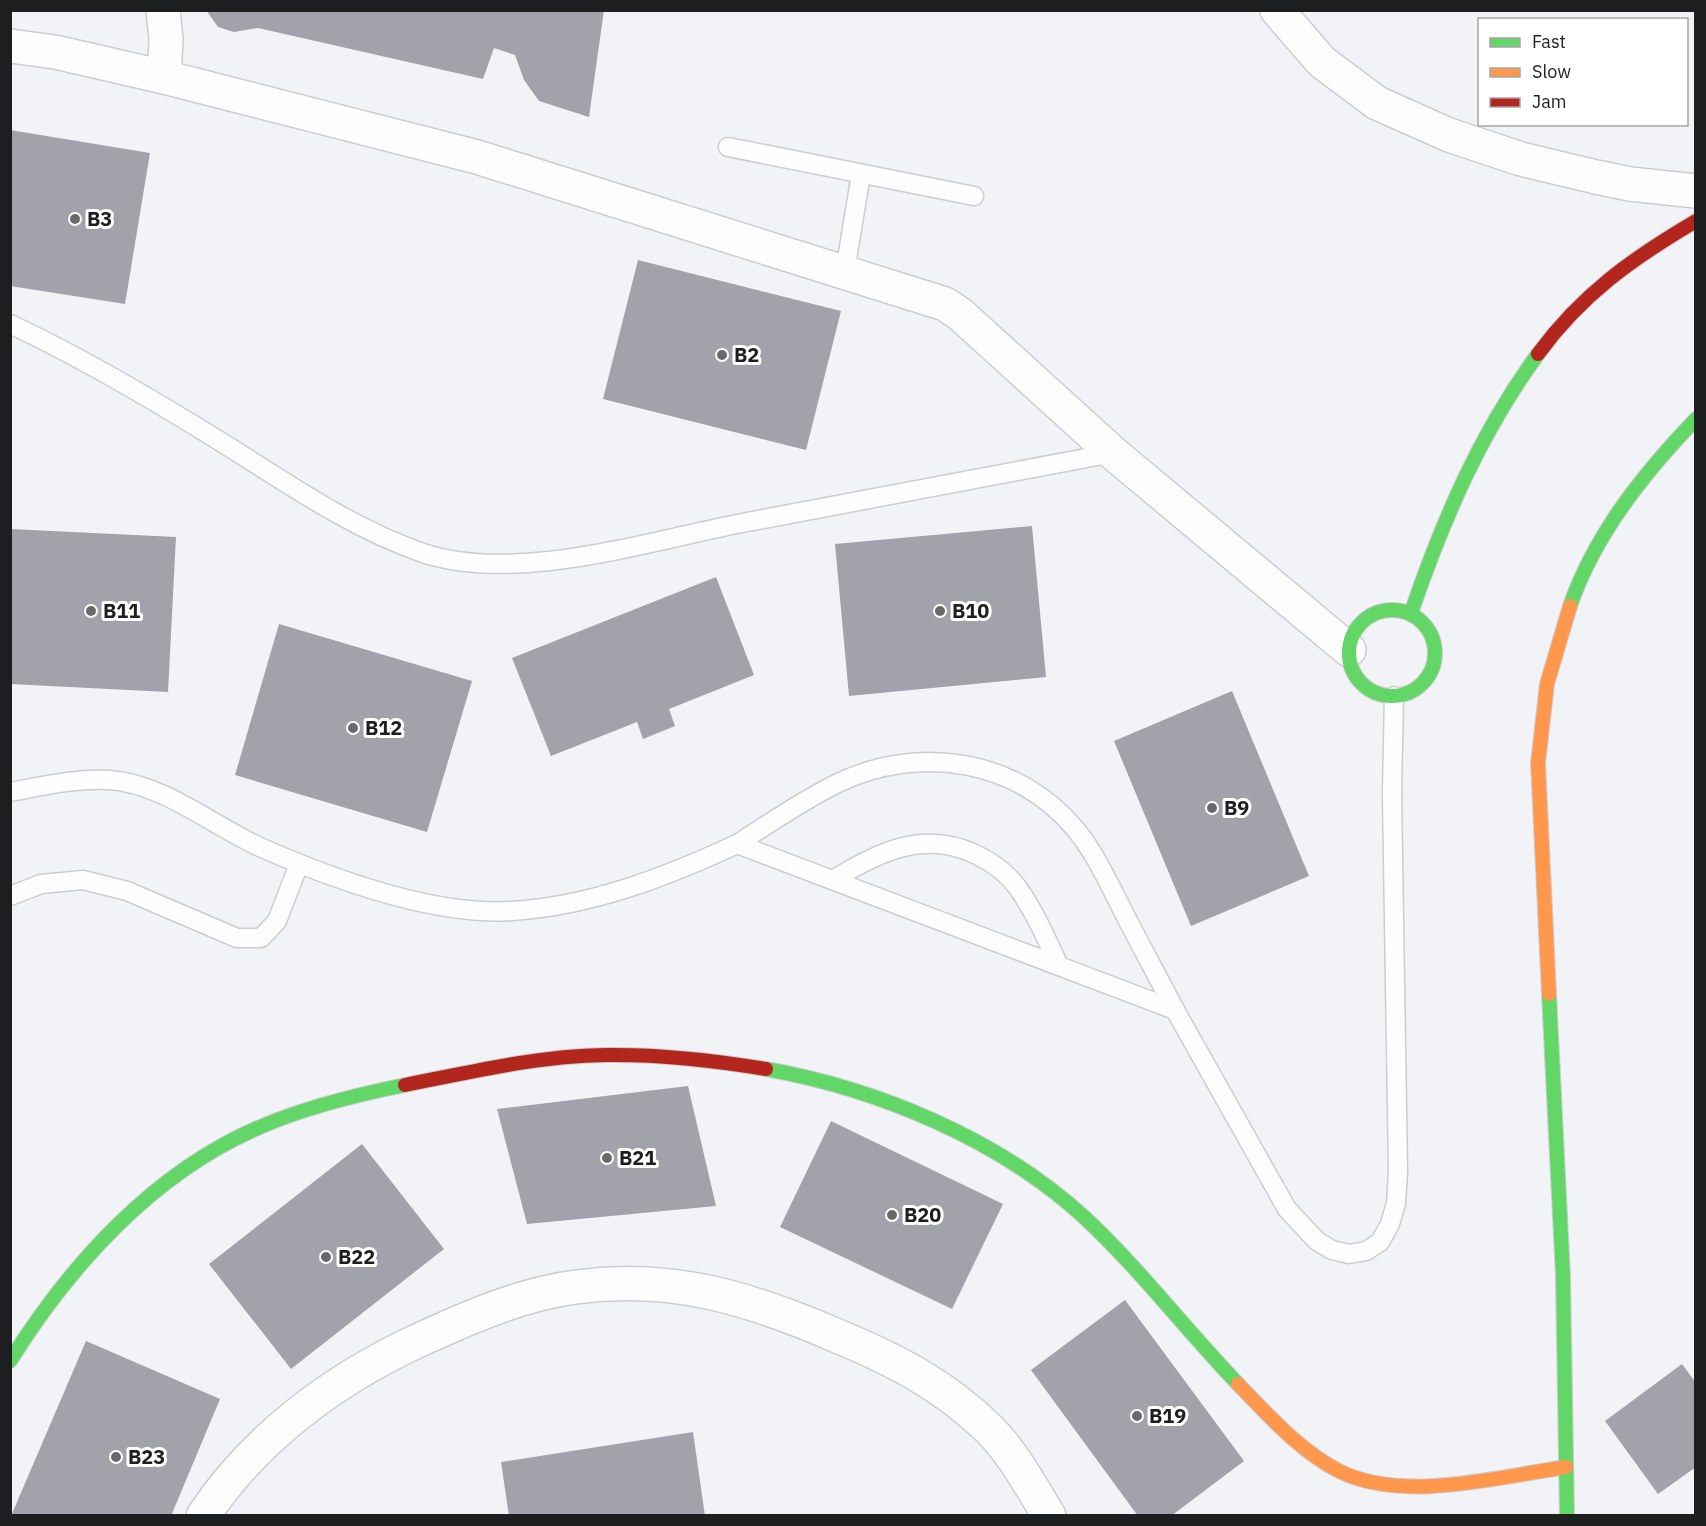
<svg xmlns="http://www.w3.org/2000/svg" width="1706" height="1526" viewBox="0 0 1706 1526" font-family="'IBM Plex Sans',sans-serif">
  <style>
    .building { fill: #a1a2aa }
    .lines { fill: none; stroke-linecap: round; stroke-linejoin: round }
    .lane-casing { stroke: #cdcdd0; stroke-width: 21 }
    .street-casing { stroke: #cdcdd0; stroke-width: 36 }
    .fast-casing { stroke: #cdcdd0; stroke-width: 16 }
    .slow-casing { stroke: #cdcdd0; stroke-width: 16 }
    .jam-casing { stroke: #cdcdd0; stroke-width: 16 }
    .lane { stroke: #fdfdfe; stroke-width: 18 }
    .street { stroke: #fdfdfe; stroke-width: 33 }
    .fast { stroke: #63d668; stroke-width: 14 }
    .slow { stroke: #ff974d; stroke-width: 14 }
    .jam { stroke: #b3261e; stroke-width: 14 }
    .poi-dot { fill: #68696b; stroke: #fff; stroke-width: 2 }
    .labels { text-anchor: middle; stroke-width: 6; stroke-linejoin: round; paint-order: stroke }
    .poi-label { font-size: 20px; font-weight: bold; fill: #1d1e20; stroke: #fff; text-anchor: start }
  </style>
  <rect width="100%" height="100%" fill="#f2f3f7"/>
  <g class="building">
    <path d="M 206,10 L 604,10 L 589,117 L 539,101 L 524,80 L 515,55 L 494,48 L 483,79 L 258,28 L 234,32 L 218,27 Z"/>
    <path d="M 10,130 L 150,153 L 125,304 L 10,286 Z"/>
    <path d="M 638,260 L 841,311 L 806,450 L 603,399 Z"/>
    <path d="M 1032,526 L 1046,677 L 849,696 L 835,544 Z"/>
    <path d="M 10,529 L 176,537 L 168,692 L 10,684 Z"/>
    <path d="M 716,577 L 754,675 L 669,709 L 675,726 L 643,739 L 637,722 L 551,756 L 512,658 Z"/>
    <path d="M 279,624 L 472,681 L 427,832 L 235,775 Z"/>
    <path d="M 1232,691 L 1309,876 L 1191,926 L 1114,741 Z"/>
    <path d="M 688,1086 L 716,1206 L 527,1224 L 497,1109 Z"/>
    <path d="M 831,1121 L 1003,1204 L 952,1309 L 780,1227 Z"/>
    <path d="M 362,1144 L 444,1249 L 291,1369 L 209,1264 Z"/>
    <path d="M 1125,1300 L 1244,1461 L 1171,1516 L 1138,1516 L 1031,1370 Z"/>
    <path d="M 86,1341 L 220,1399 L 171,1516 L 11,1516 Z"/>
    <path d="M 1682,1364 L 1696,1383 L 1696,1467 L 1658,1494 L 1605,1421 Z"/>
    <path d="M 693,1432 L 705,1516 L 509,1516 L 501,1462 Z"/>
  </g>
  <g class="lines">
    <defs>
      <g id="lane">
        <path d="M 728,147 L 974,196"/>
        <path d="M 845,271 L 861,174"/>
        <path d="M 10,324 C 85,359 157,402 226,445 C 290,485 351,528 423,553 C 516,584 649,541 742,523 C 866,500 990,477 1113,453"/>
        <path d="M 10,792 C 43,786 76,778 110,780 C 164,784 213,826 262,848 C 333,879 434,916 512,911 C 591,906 666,877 737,844 L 1175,1010 L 1287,1209 L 1317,1241 L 1332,1250 L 1349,1254 L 1366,1251 L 1380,1242 L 1390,1224 L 1396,1203 L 1398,1172 L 1392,793 L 1394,696"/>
        <path d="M 737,844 C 770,823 803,800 838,783 C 920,744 1018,759 1077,831 C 1097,856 1111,888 1126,917 C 1142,948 1159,979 1175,1010"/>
        <path d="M 833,880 C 878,852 923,830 975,854 C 992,862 1007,873 1018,888 C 1035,912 1047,940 1059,966"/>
        <path d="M 10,896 L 41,884 L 83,880 L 127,891 L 237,938 L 261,938 L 277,921 L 299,864"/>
      </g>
      <g id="street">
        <path d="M 163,10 L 166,39 L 164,77"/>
        <path d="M 1277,10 L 1322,62 L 1377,103 L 1449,135 L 1521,159 L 1596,177 L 1630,184 L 1696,191"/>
        <path d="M 10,46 L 55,52 L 164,77 L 477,157 L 945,304 L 960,314 L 1113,453 L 1349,650"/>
        <path d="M 203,1516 C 254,1439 332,1381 415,1342 C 465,1319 521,1294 576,1287 C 671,1274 749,1298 835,1335 C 893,1359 943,1384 989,1429 C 1013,1453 1031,1486 1049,1516"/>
      </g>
      <g id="fast">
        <path d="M 1570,606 C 1595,534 1644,473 1696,419"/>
        <circle cx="1392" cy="653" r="43"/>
        <path d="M 1411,613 C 1443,520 1480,433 1538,354"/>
        <path d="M 1549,994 L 1563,1277 L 1567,1516"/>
        <path d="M 766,1069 C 878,1089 999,1139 1084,1217 C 1139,1268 1186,1330 1238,1384"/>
        <path d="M 10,1361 C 70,1265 154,1172 260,1127 C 306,1107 355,1095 405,1085"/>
      </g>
      <g id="slow">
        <path d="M 1549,994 L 1538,763 L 1547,684 L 1570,606"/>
        <path d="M 1238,1384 C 1268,1415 1300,1451 1339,1471 C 1402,1503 1499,1477 1566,1467"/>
      </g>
      <g id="jam">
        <path d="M 1538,354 C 1582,294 1633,258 1696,221"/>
        <path d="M 405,1085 C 470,1072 538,1056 605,1055 C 659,1054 712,1060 766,1069"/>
      </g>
    </defs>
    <use href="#lane" class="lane-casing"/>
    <use href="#street" class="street-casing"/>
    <use href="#fast" class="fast-casing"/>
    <use href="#slow" class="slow-casing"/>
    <use href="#jam" class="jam-casing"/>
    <use href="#lane" class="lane"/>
    <use href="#street" class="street"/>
    <use href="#fast" class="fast"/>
    <use href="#slow" class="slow"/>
    <use href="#jam" class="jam"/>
  </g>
  <g class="poi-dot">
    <circle cx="75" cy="219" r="6"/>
    <circle cx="722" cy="355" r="6"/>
    <circle cx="91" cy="611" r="6"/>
    <circle cx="940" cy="611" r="6"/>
    <circle cx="353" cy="728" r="6"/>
    <circle cx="1212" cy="808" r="6"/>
    <circle cx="607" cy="1158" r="6"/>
    <circle cx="892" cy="1215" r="6"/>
    <circle cx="326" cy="1257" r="6"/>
    <circle cx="1137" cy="1416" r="6"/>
    <circle cx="116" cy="1457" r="6"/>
  </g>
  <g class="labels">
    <g class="poi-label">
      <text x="87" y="226">B3</text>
      <text x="734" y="362">B2</text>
      <text x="103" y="618">B11</text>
      <text x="952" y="618">B10</text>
      <text x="365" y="735">B12</text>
      <text x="1224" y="815">B9</text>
      <text x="619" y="1165">B21</text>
      <text x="904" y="1222">B20</text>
      <text x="338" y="1264">B22</text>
      <text x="1149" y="1423">B19</text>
      <text x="128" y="1464">B23</text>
    </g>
  </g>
  <rect width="1706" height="1526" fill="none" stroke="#1d1e20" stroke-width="24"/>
  <rect x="1478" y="18" width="210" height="108" fill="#ffffff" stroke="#a5a5a6" stroke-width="1.5"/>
  <rect x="1490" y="38" width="30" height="9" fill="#63d668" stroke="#a5a5a6" stroke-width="1.5"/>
  <text x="1532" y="48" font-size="18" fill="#1d1e20">Fast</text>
  <rect x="1490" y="68" width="30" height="9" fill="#ff974d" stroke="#a5a5a6" stroke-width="1.5"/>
  <text x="1532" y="78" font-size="18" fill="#1d1e20">Slow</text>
  <rect x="1490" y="98" width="30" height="9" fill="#b3261e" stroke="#a5a5a6" stroke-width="1.5"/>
  <text x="1532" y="108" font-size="18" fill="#1d1e20">Jam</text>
</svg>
